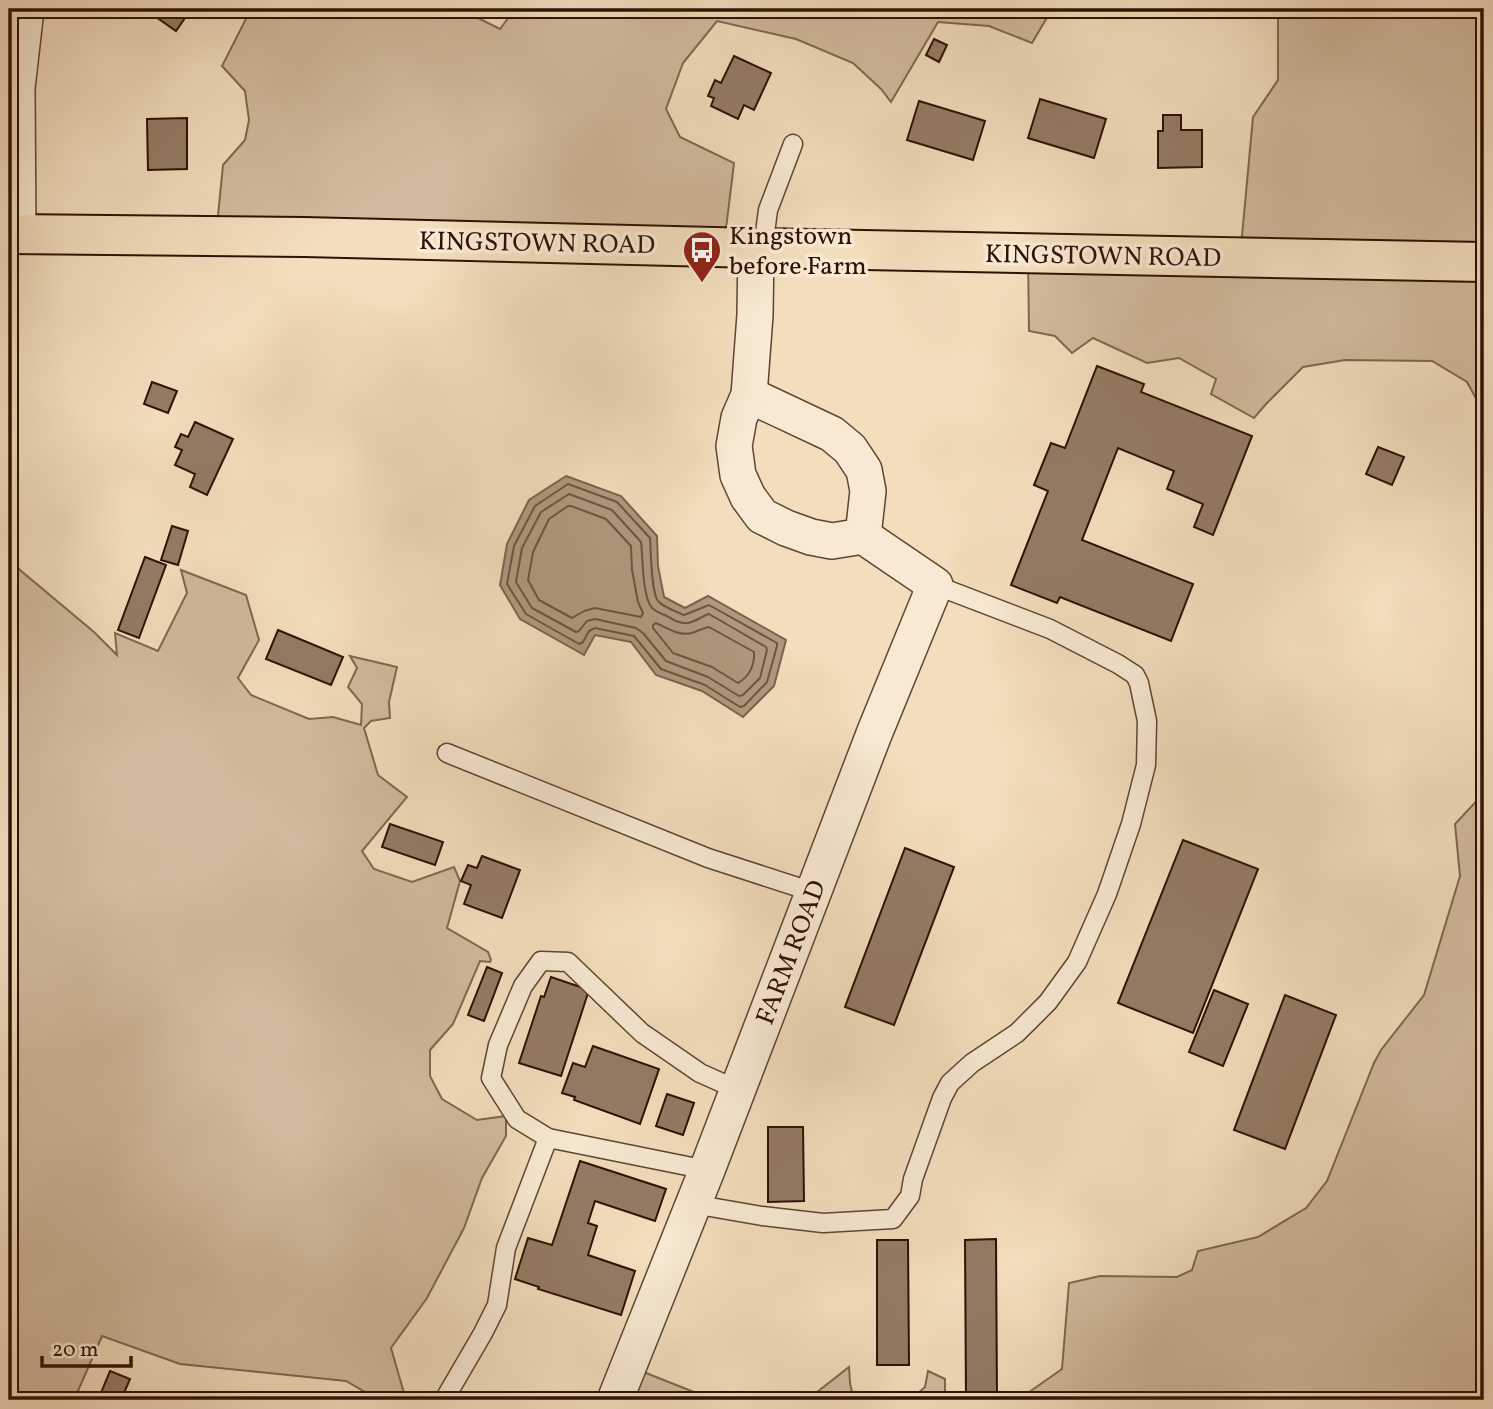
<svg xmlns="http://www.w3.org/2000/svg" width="1493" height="1409" viewBox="0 0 1493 1409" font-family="Vollkorn,serif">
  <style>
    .green { fill: #d1ba9d; stroke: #806650; stroke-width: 2 }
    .water { fill: #b0987d; stroke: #7c624d; stroke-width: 2 }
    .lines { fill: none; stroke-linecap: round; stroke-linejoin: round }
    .shore { stroke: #705440; stroke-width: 2 }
    .building { fill: #947b64; stroke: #2f1104; stroke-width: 2 }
    .service-casing { stroke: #604432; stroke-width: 21 }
    .minor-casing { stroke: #604432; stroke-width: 38 }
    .primary-casing { stroke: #2f1104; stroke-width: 42 }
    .service { stroke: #f7e9d3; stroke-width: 18 }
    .minor { stroke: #f7e9d3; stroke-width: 35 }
    .primary { stroke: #f2ddbc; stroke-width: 38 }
    .labels { text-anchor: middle; stroke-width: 7; stroke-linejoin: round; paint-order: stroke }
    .poi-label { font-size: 26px; fill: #2f1104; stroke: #f7e9d3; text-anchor: start }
    .street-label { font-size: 26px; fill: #2f1104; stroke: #f7e9d3 }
  </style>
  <rect width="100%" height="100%" fill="#f2ddbc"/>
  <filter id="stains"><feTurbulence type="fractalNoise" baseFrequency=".00286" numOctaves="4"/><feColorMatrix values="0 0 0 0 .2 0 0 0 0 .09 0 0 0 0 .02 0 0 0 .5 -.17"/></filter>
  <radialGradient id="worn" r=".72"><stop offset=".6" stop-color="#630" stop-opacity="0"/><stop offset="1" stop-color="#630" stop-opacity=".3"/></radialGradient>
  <g class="green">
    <path d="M 250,9 L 312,9 L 319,10 L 322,9 L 460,9 L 500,29 L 515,9 L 1052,9 L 1032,43 L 989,26 L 938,22 L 891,102 L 881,89 L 853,63 L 796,39 L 717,21 L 683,63 L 666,109 L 680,137 L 734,163 L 724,245 L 216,236 L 223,165 L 245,140 L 249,120 L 245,91 L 222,66 L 249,13 Z"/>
    <path d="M 1278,9 L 1484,9 L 1484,413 L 1467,382 L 1432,361 L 1345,360 L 1303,367 L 1266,404 L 1254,418 L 1211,394 L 1216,379 L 1179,358 L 1147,363 L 1093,338 L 1072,353 L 1055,336 L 1029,331 L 1028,256 L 1240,258 L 1253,117 L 1278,80 Z"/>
    <path d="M 9,555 L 20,570 L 94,632 L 117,655 L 115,633 L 158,651 L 187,593 L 181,570 L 246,595 L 259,640 L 238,678 L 251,695 L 309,719 L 333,717 L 361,725 L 362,704 L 348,687 L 357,668 L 350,656 L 397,667 L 389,702 L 390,718 L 371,721 L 364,728 L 378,775 L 407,797 L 362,851 L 374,869 L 412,882 L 454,867 L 460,881 L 447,928 L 488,952 L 491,960 L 490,962 L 480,961 L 453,1024 L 430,1050 L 430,1076 L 442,1099 L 477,1120 L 506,1116 L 506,1136 L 482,1178 L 464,1228 L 427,1298 L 391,1348 L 406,1400 L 379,1400 L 346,1381 L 180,1364 L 102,1336 L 74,1400 L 9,1400 Z"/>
    <path d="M 1484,793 L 1484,1400 L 1025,1400 L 1025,1395 L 1062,1369 L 1069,1283 L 1100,1276 L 1177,1277 L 1192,1270 L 1198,1251 L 1258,1237 L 1306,1208 L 1327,1181 L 1374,1063 L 1381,1050 L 1424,995 L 1460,876 L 1455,824 Z"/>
    <path d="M 849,1367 L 850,1383 L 853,1397 L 858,1400 L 807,1400 Z"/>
    <path d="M 636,1369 L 714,1400 L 605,1400 Z"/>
    <path d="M 928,1371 L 945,1379 L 945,1400 L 910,1400 L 925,1387 Z"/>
  </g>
  <path class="water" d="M 566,476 L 621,496 L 657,536 L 658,566 L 664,597 L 685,608 L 708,596 L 786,640 L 774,686 L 743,717 L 702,691 L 656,675 L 631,642 L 595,635 L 584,655 L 520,619 L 500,585 L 507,544 L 529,500 Z"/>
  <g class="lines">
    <g class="shore">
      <path d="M 568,484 L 617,502 L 650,538 C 651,551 651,592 658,601 C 663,607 677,612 684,615 L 709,605 L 777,643 L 777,646 L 767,682 L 744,706 L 740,707 L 705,685 L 661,669 L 634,636 L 595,628 L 589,631 L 583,642 L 579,644 L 526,614 L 507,584 L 514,546 L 535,506 Z"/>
      <path d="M 569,494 L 612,510 L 641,542 C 643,557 642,596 652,608 C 656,612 662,614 667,616 C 674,620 680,624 688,623 C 695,622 702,616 709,614 L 766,647 L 767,650 L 760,678 L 743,695 L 739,696 L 708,677 L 666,661 L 643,633 L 636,628 L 595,619 L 587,621 L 579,631 L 576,632 L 532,608 L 516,582 L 522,548 L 541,512 Z"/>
      <path d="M 568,506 L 571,506 L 606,519 L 631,546 L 632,570 L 638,602 L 643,613 L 641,617 L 595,608 L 584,611 L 572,618 L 539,600 L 528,580 L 533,552 L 549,519 Z"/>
      <path d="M 656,623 C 667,628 678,636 692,633 C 698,631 703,628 709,627 L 754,652 C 755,665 749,677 738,683 L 712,667 L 673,653 L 653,628 L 653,625 Z"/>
    </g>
  </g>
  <g class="building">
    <path d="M 146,9 L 191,9 L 176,31 L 146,10 Z"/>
    <path d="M 934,39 L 947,45 L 939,62 L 926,55 Z"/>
    <path d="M 734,56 L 771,73 L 754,110 L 744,105 L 738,119 L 711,106 L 714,98 L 708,96 L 715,80 L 721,83 Z"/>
    <path d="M 1040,99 L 1106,119 L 1094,158 L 1028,138 Z"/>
    <path d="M 919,101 L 985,121 L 973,160 L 907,140 Z"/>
    <path d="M 1163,115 L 1181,115 L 1181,130 L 1202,130 L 1202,167 L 1158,168 L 1158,131 L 1163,131 Z"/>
    <path d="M 187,118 L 187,169 L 148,170 L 147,119 Z"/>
    <path d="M 1097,366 L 1144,384 L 1141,392 L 1252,436 L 1213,535 L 1194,527 L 1203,504 L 1167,489 L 1174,471 L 1118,448 L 1082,540 L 1193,584 L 1171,641 L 1060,597 L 1057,603 L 1011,585 L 1048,491 L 1034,485 L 1051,443 L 1065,448 Z"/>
    <path d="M 152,382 L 177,391 L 168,413 L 144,404 Z"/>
    <path d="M 195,422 L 233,439 L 207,495 L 190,487 L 195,474 L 175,465 L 182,450 L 175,447 L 181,434 L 188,437 Z"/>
    <path d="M 1378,447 L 1404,457 L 1392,485 L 1366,474 Z"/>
    <path d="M 172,526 L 188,531 L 178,565 L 161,560 Z"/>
    <path d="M 145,557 L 166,565 L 139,638 L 118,630 Z"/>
    <path d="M 278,630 L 343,657 L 331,685 L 266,659 Z"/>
    <path d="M 390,824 L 443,842 L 435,865 L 382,847 Z"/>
    <path d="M 1183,840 L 1258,869 L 1193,1033 L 1118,1003 Z"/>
    <path d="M 905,848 L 954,867 L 894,1025 L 845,1007 Z"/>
    <path d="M 482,856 L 520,870 L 502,918 L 464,904 L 471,885 L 461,881 L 468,865 L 477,868 Z"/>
    <path d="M 487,967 L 502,973 L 484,1021 L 468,1015 Z"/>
    <path d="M 551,977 L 589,990 L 561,1076 L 519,1063 L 541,996 L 544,997 Z"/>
    <path d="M 1214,990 L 1248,1004 L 1223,1066 L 1189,1052 Z"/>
    <path d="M 1285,995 L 1336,1015 L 1285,1149 L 1234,1130 Z"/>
    <path d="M 593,1046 L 659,1069 L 640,1124 L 574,1100 L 575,1097 L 562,1093 L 573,1063 L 585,1067 Z"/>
    <path d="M 667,1094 L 694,1103 L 683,1135 L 656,1126 Z"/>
    <path d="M 768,1127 L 803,1127 L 804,1201 L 768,1202 Z"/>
    <path d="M 580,1161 L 666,1189 L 655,1221 L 595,1201 L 588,1223 L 597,1226 L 588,1255 L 635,1271 L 621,1315 L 538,1289 L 539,1287 L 515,1279 L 528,1238 L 552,1245 Z"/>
    <path d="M 996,1239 L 997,1400 L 966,1400 L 965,1240 Z"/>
    <path d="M 877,1240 L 908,1240 L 909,1365 L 877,1365 Z"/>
    <path d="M 110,1371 L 130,1379 L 121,1400 L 98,1400 Z"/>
  </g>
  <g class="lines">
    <defs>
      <g id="service">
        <path d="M 763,248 L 768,210 L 793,144"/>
        <path d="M 447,753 L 708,858 L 813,892"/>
        <path d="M 548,1138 L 517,1119 L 491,1078 L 498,1045 L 523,986 L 541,961 L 568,962 L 642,1033 L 700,1073 L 738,1090"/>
        <path d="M 693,1204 L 762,1216 L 823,1223 L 893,1219 L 910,1196 L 913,1179 L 942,1098 L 950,1083 L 972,1063 L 1017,1033 L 1048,1002 L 1077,962 L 1107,894 L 1131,824 L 1146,765 L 1147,721 L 1139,683 L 1135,675 L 1118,664 L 1050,629 L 935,585"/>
        <path d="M 444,1400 L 483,1333 L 497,1305 L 506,1248 L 548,1138 L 707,1170"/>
      </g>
      <g id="minor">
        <path d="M 18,234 L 17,88 L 26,9"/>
        <path d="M 749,395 L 832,434 L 850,449 L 864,470 L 868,491 L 863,536"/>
        <path d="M 615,1400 L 707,1170 L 874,734 L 935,585 L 863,536 L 832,541 L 811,537 L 786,528 L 762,516 L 748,497 L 738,475 L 734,446 L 739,418 L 749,395 L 755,315 L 756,248"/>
      </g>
      <path id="primary" d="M 9,234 L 304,237 L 756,248 L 1484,262"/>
    </defs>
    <use href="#service" class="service-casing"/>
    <use href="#minor" class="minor-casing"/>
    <use href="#primary" class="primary-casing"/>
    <use href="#service" class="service"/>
    <use href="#minor" class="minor"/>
    <use href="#primary" class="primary"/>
  </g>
  <defs>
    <symbol id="bus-pin" viewBox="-11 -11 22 30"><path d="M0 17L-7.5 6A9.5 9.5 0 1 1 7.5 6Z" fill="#8f2418" stroke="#f7e9d3"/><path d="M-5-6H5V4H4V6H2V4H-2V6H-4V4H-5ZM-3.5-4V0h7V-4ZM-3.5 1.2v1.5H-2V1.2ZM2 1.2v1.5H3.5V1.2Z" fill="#fff"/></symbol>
  </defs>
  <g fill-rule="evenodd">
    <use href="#bus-pin" x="680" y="228" width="44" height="60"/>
  </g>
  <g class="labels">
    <g class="poi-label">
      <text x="729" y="244">Kingstown<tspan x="729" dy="30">before Farm</tspan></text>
    </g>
    <g class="street-label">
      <text transform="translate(537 242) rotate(1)" y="9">KINGSTOWN ROAD</text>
      <text transform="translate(1103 255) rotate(1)" y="9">KINGSTOWN ROAD</text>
      <text transform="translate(790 952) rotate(-69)" y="9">FARM ROAD</text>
    </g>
  </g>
  <rect width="1493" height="1409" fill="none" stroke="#f2ddbc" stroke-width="35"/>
  <rect x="10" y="10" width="1472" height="1388" fill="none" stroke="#2f1104" stroke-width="3.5"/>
  <rect x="18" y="18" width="1458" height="1374" fill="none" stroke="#2f1104" stroke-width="2"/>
  <path d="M42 1356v10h89v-10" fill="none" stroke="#2f1104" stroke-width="3.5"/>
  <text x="52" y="1356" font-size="21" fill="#2f1104" stroke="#f7e9d3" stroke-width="5" paint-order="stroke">20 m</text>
  <rect width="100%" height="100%" filter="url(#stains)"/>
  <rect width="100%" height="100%" fill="url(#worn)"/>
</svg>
